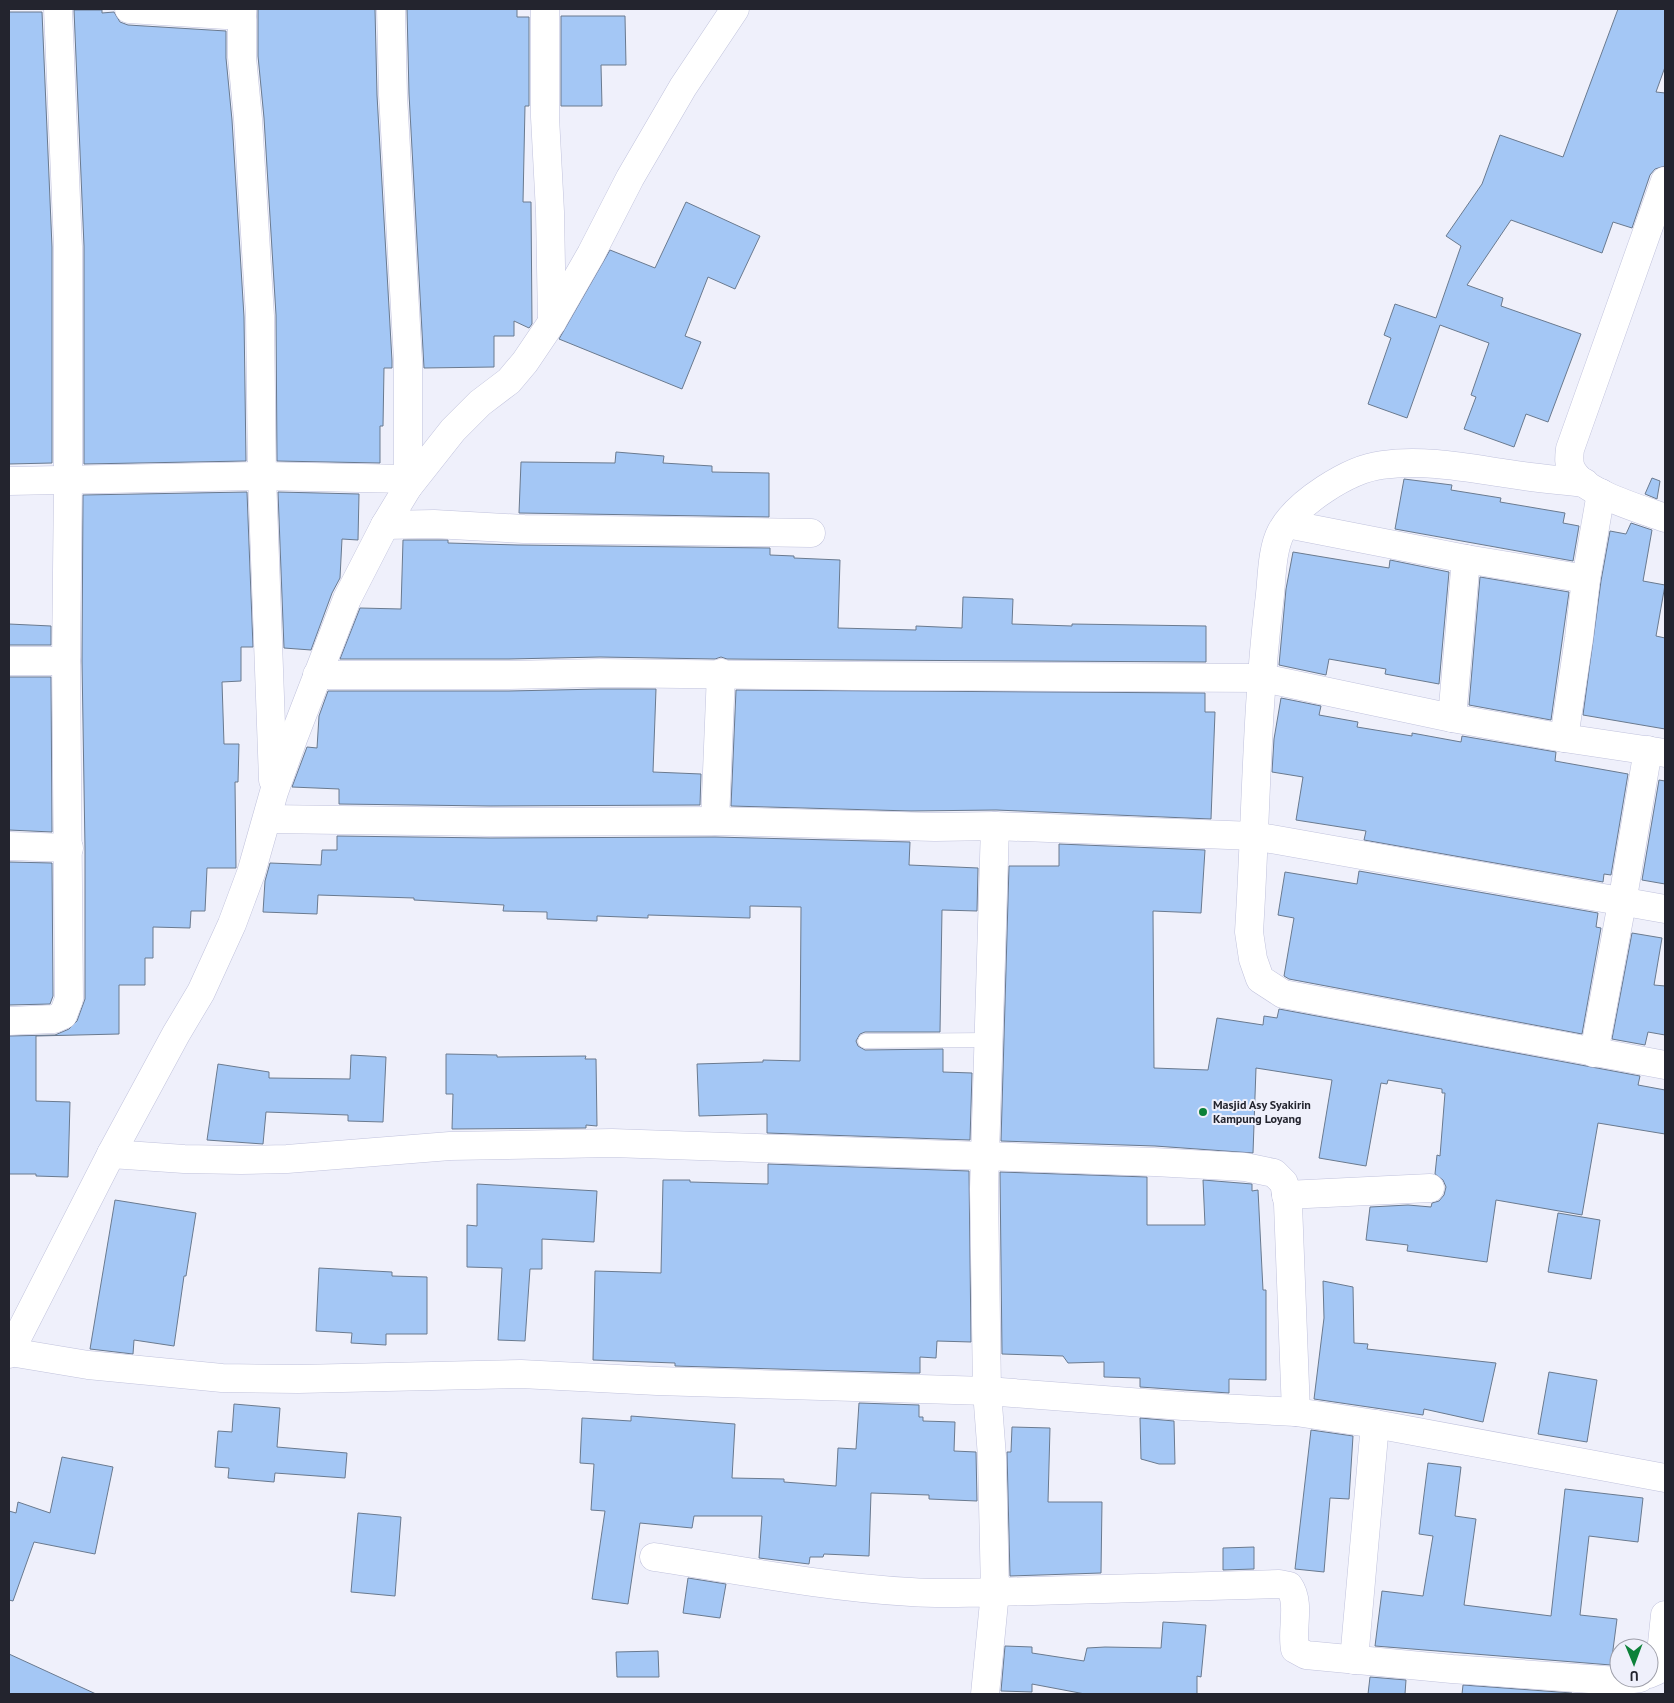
<svg xmlns="http://www.w3.org/2000/svg" width="1674" height="1703" viewBox="0 0 1674 1703" font-family="'PT Sans',sans-serif">
  <style>
    .building { fill: #a4c7f5; stroke: #6a7a8f }
    .lines { fill: none; stroke-linecap: round; stroke-linejoin: round }
    .lane-casing { stroke: #c0c2dc; stroke-width: 15 }
    .street-casing { stroke: #c0c2dc; stroke-width: 29 }
    .lane { stroke: #fff; stroke-width: 14 }
    .street { stroke: #fff; stroke-width: 28 }
    .poi-dot { fill: #0c8139; stroke: #eff0fb; stroke-width: 2 }
    .labels { text-anchor: middle; stroke-width: 4; stroke-linejoin: round; paint-order: stroke }
    .poi-label { font-size: 12px; font-weight: bold; fill: #23242e; stroke: #eff0fb; text-anchor: start }
  </style>
  <rect width="100%" height="100%" fill="#eff0fb"/>
  <g class="building">
    <path d="M 258,9 L 375,9 L 377,95 L 392,361 L 392,368 L 384,368 L 383,426 L 380,426 L 380,463 L 277,461 L 276,315 L 264,118 L 258,56 Z"/>
    <path d="M 407,9 L 517,9 L 517,17 L 529,17 L 529,106 L 525,106 L 523,202 L 531,202 L 532,324 L 529,328 L 514,321 L 514,336 L 494,336 L 494,367 L 424,368 L 409,94 Z"/>
    <path d="M 1618,9 L 1665,9 L 1665,67 L 1656,92 L 1665,93 L 1665,166 L 1655,169 L 1650,175 L 1632,228 L 1613,222 L 1602,253 L 1511,220 L 1467,285 L 1503,298 L 1501,306 L 1581,334 L 1548,422 L 1526,414 L 1514,447 L 1464,429 L 1476,397 L 1471,395 L 1489,343 L 1440,325 L 1407,418 L 1368,404 L 1391,338 L 1384,335 L 1395,304 L 1436,318 L 1461,246 L 1446,236 L 1482,184 L 1500,135 L 1563,157 Z"/>
    <path d="M 74,10 L 102,10 L 102,13 L 114,12 L 120,22 L 128,25 L 226,31 L 226,58 L 232,120 L 244,317 L 246,461 L 84,464 L 84,246 Z"/>
    <path d="M 9,12 L 42,12 L 52,247 L 52,463 L 9,464 Z"/>
    <path d="M 561,16 L 625,16 L 626,65 L 601,65 L 602,106 L 561,106 Z"/>
    <path d="M 686,202 L 760,236 L 735,289 L 708,277 L 685,336 L 701,342 L 682,389 L 559,339 L 610,250 L 655,268 Z"/>
    <path d="M 616,452 L 664,456 L 663,463 L 712,466 L 712,472 L 769,473 L 769,517 L 519,513 L 521,462 L 615,463 Z"/>
    <path d="M 1652,478 L 1660,481 L 1657,499 L 1645,494 Z"/>
    <path d="M 1404,479 L 1452,485 L 1451,490 L 1501,498 L 1500,502 L 1565,513 L 1563,523 L 1579,526 L 1573,561 L 1395,529 Z"/>
    <path d="M 247,492 L 253,647 L 241,647 L 241,681 L 222,682 L 224,744 L 239,744 L 238,782 L 235,782 L 236,868 L 207,868 L 205,911 L 191,911 L 190,928 L 153,927 L 153,958 L 145,958 L 145,985 L 119,985 L 119,1034 L 36,1036 L 36,1101 L 70,1102 L 68,1177 L 36,1176 L 36,1174 L 9,1174 L 9,1036 L 55,1035 L 69,1029 L 77,1021 L 85,999 L 85,848 L 82,661 L 83,495 Z"/>
    <path d="M 278,492 L 359,494 L 358,540 L 342,539 L 340,578 L 332,593 L 311,650 L 284,648 Z"/>
    <path d="M 1631,523 L 1652,530 L 1643,581 L 1665,585 L 1656,636 L 1665,638 L 1665,729 L 1583,715 L 1601,581 L 1610,531 L 1626,534 Z"/>
    <path d="M 403,540 L 448,540 L 448,543 L 518,545 L 770,548 L 770,555 L 794,556 L 794,558 L 840,560 L 838,628 L 916,630 L 916,626 L 962,628 L 963,597 L 1013,599 L 1012,624 L 1072,626 L 1072,624 L 1206,626 L 1206,662 L 854,660 L 727,659 L 721,657 L 715,659 L 600,657 L 509,659 L 340,659 L 360,608 L 401,609 Z"/>
    <path d="M 1293,552 L 1389,568 L 1390,560 L 1449,572 L 1439,684 L 1385,674 L 1386,669 L 1329,659 L 1326,675 L 1279,665 L 1286,589 Z"/>
    <path d="M 1480,577 L 1569,592 L 1551,720 L 1469,705 Z"/>
    <path d="M 9,624 L 51,626 L 51,645 L 9,645 Z"/>
    <path d="M 9,677 L 51,677 L 52,832 L 9,830 Z"/>
    <path d="M 600,689 L 656,689 L 653,772 L 701,774 L 700,805 L 490,806 L 339,804 L 339,789 L 292,787 L 307,747 L 317,748 L 319,716 L 328,691 L 509,691 Z"/>
    <path d="M 736,690 L 1205,693 L 1205,712 L 1215,712 L 1211,819 L 996,810 L 911,811 L 731,806 Z"/>
    <path d="M 1281,698 L 1321,706 L 1319,715 L 1358,722 L 1357,727 L 1412,736 L 1412,733 L 1461,742 L 1462,736 L 1556,752 L 1555,761 L 1628,774 L 1611,875 L 1604,874 L 1603,882 L 1364,840 L 1366,831 L 1296,820 L 1303,777 L 1272,772 L 1274,739 Z"/>
    <path d="M 1659,780 L 1665,781 L 1665,884 L 1642,880 Z"/>
    <path d="M 337,836 L 490,838 L 715,837 L 910,842 L 909,865 L 978,868 L 977,911 L 942,910 L 940,1032 L 865,1032 L 860,1034 L 856,1041 L 858,1046 L 865,1050 L 943,1049 L 943,1072 L 972,1073 L 970,1140 L 767,1133 L 767,1114 L 699,1116 L 697,1064 L 763,1062 L 763,1060 L 800,1061 L 801,907 L 750,906 L 750,918 L 648,915 L 648,918 L 597,916 L 597,921 L 547,919 L 547,912 L 503,911 L 504,905 L 414,900 L 414,898 L 318,895 L 317,914 L 263,912 L 265,881 L 270,863 L 321,865 L 322,850 L 337,850 Z"/>
    <path d="M 1059,844 L 1205,850 L 1201,913 L 1153,911 L 1154,1068 L 1208,1070 L 1217,1018 L 1263,1025 L 1264,1016 L 1277,1018 L 1279,1009 L 1640,1076 L 1638,1085 L 1665,1090 L 1665,1134 L 1598,1123 L 1582,1215 L 1496,1200 L 1487,1262 L 1407,1251 L 1408,1245 L 1366,1240 L 1370,1207 L 1408,1205 L 1431,1207 L 1432,1203 L 1439,1201 L 1444,1195 L 1446,1187 L 1443,1180 L 1435,1174 L 1437,1155 L 1440,1156 L 1445,1093 L 1442,1093 L 1442,1089 L 1388,1080 L 1387,1084 L 1381,1083 L 1366,1166 L 1319,1158 L 1332,1080 L 1256,1068 L 1253,1153 L 1155,1146 L 1001,1141 L 1009,866 L 1059,866 Z"/>
    <path d="M 9,862 L 52,863 L 53,996 L 50,1004 L 9,1005 Z"/>
    <path d="M 1359,871 L 1598,913 L 1596,927 L 1601,928 L 1582,1034 L 1289,979 L 1284,976 L 1294,918 L 1278,915 L 1285,872 L 1357,884 Z"/>
    <path d="M 1632,933 L 1662,938 L 1654,985 L 1665,986 L 1665,1035 L 1648,1032 L 1645,1045 L 1612,1039 Z"/>
    <path d="M 446,1054 L 497,1055 L 497,1057 L 586,1056 L 585,1059 L 596,1059 L 597,1126 L 586,1125 L 586,1128 L 452,1129 L 453,1094 L 446,1094 Z"/>
    <path d="M 351,1055 L 386,1057 L 383,1122 L 348,1121 L 348,1115 L 266,1112 L 263,1144 L 207,1140 L 218,1064 L 269,1072 L 269,1078 L 350,1079 Z"/>
    <path d="M 768,1164 L 969,1171 L 971,1342 L 937,1341 L 936,1358 L 920,1357 L 920,1373 L 912,1373 L 675,1366 L 675,1363 L 593,1360 L 595,1271 L 661,1273 L 663,1180 L 690,1180 L 690,1182 L 768,1184 Z"/>
    <path d="M 1000,1172 L 1147,1177 L 1147,1225 L 1205,1225 L 1203,1180 L 1252,1184 L 1252,1191 L 1258,1190 L 1263,1290 L 1266,1290 L 1266,1380 L 1229,1379 L 1229,1393 L 1140,1387 L 1140,1378 L 1104,1377 L 1104,1362 L 1068,1363 L 1063,1356 L 1002,1354 Z"/>
    <path d="M 477,1184 L 597,1191 L 594,1242 L 542,1239 L 542,1269 L 530,1269 L 525,1341 L 498,1340 L 502,1268 L 467,1267 L 467,1225 L 477,1226 Z"/>
    <path d="M 115,1200 L 196,1213 L 186,1276 L 184,1276 L 174,1346 L 134,1340 L 133,1354 L 90,1349 Z"/>
    <path d="M 1558,1213 L 1600,1220 L 1591,1279 L 1548,1272 Z"/>
    <path d="M 319,1268 L 392,1272 L 392,1276 L 427,1277 L 427,1334 L 386,1334 L 386,1345 L 351,1343 L 352,1333 L 316,1331 Z"/>
    <path d="M 1323,1281 L 1353,1287 L 1354,1343 L 1368,1344 L 1367,1349 L 1496,1363 L 1483,1422 L 1424,1409 L 1423,1415 L 1314,1399 L 1324,1318 Z"/>
    <path d="M 1549,1372 L 1597,1380 L 1587,1442 L 1538,1434 Z"/>
    <path d="M 859,1403 L 919,1405 L 919,1417 L 923,1417 L 923,1421 L 955,1422 L 954,1451 L 976,1452 L 977,1501 L 929,1499 L 929,1495 L 871,1493 L 869,1556 L 824,1554 L 823,1557 L 810,1557 L 809,1564 L 759,1558 L 762,1516 L 694,1516 L 692,1528 L 640,1523 L 628,1604 L 592,1599 L 605,1511 L 591,1510 L 594,1464 L 580,1463 L 582,1418 L 631,1421 L 631,1416 L 735,1424 L 732,1478 L 784,1479 L 784,1482 L 836,1486 L 838,1448 L 856,1449 Z"/>
    <path d="M 234,1404 L 280,1408 L 277,1447 L 347,1453 L 345,1478 L 275,1473 L 274,1482 L 228,1478 L 229,1468 L 215,1467 L 218,1431 L 232,1432 Z"/>
    <path d="M 1140,1418 L 1174,1421 L 1175,1464 L 1159,1464 L 1141,1459 Z"/>
    <path d="M 1012,1427 L 1050,1428 L 1048,1502 L 1102,1502 L 1101,1573 L 1010,1576 L 1007,1452 L 1011,1452 Z"/>
    <path d="M 1311,1430 L 1353,1436 L 1349,1499 L 1330,1498 L 1324,1572 L 1295,1569 Z"/>
    <path d="M 62,1457 L 113,1467 L 95,1554 L 34,1542 L 13,1601 L 9,1600 L 9,1511 L 16,1513 L 18,1502 L 50,1513 Z"/>
    <path d="M 1428,1463 L 1461,1467 L 1455,1516 L 1476,1519 L 1464,1605 L 1551,1616 L 1565,1489 L 1643,1498 L 1638,1542 L 1589,1536 L 1580,1615 L 1617,1619 L 1611,1665 L 1375,1646 L 1382,1591 L 1423,1596 L 1433,1536 L 1419,1534 Z"/>
    <path d="M 358,1513 L 401,1517 L 395,1596 L 351,1592 Z"/>
    <path d="M 1254,1547 L 1254,1569 L 1223,1570 L 1223,1548 Z"/>
    <path d="M 688,1578 L 726,1584 L 720,1618 L 683,1613 Z"/>
    <path d="M 1163,1622 L 1206,1625 L 1201,1677 L 1197,1676 L 1197,1694 L 1085,1694 L 1032,1684 L 1032,1692 L 1001,1691 L 1005,1646 L 1032,1647 L 1032,1653 L 1084,1661 L 1087,1648 L 1105,1647 L 1161,1648 Z"/>
    <path d="M 658,1651 L 659,1677 L 617,1677 L 616,1652 Z"/>
    <path d="M 9,1654 L 96,1694 L 9,1694 Z"/>
    <path d="M 1370,1677 L 1406,1680 L 1405,1694 L 1368,1694 Z"/>
    <path d="M 1463,1685 L 1572,1693 L 1572,1694 L 1462,1694 Z"/>
  </g>
  <g class="lines">
    <defs>
      <path id="lane" d="M 865,1041 L 988,1040"/>
      <g id="street">
        <path d="M 129,9 L 242,16"/>
        <path d="M 242,9 L 242,57 L 248,119 L 260,316 L 262,476 L 273,780"/>
        <path d="M 391,9 L 393,95 L 408,361 L 408,487"/>
        <path d="M 545,9 L 545,117 L 550,212 L 552,322"/>
        <path d="M 1665,181 L 1570,449 C 1569,457 1568,465 1573,472 C 1587,494 1641,509 1665,518"/>
        <path d="M 9,481 L 262,476 L 408,479"/>
        <path d="M 1585,483 C 1560,480 1535,478 1510,474 C 1468,468 1425,459 1382,465 C 1349,469 1296,503 1281,532 C 1271,551 1272,582 1269,603 C 1256,712 1256,823 1249,932 L 1253,959 L 1260,979 L 1283,994 L 1665,1065"/>
        <path d="M 1287,524 L 1466,559 L 1586,579"/>
        <path d="M 385,525 L 434,524 L 524,529 L 811,533"/>
        <path d="M 9,661 L 66,661"/>
        <path d="M 317,675 L 509,675 L 600,673 L 854,676 L 1263,678 L 1452,718 L 1564,738 L 1665,753"/>
        <path d="M 1452,718 L 1466,559"/>
        <path d="M 1564,738 L 1579,638 L 1586,579 L 1601,493"/>
        <path d="M 267,819 L 490,822 L 715,821 L 935,827 L 995,826 L 1254,836 L 1665,909"/>
        <path d="M 715,821 L 721,673"/>
        <path d="M 995,826 L 984,1189 L 987,1391 L 992,1457 L 995,1592 L 1279,1584 L 1289,1586 C 1301,1603 1291,1630 1295,1649 L 1306,1655 L 1452,1669 L 1617,1681 L 1640,1678"/>
        <path d="M 9,846 L 69,848"/>
        <path d="M 9,1021 L 54,1019 L 63,1015 L 69,999 L 66,661 L 68,481 L 68,247 L 58,9"/>
        <path d="M 1594,1053 L 1622,903 L 1648,750"/>
        <path d="M 111,1154 L 184,1159 L 241,1160 L 287,1159 L 450,1146 L 612,1143 L 1154,1162 L 1245,1167 L 1274,1173 L 1284,1183 L 1288,1204 L 1296,1412"/>
        <path d="M 1286,1195 L 1430,1188"/>
        <path d="M 10,1352 L 88,1365 L 222,1378 L 298,1379 L 521,1374 L 657,1381 L 987,1391 L 1183,1406 L 1296,1412 L 1375,1424 L 1665,1478"/>
        <path d="M 9,1354 L 111,1154 L 176,1034 L 201,992 L 232,924 L 251,873 L 274,792 L 293,739 L 347,599 L 385,525 L 408,487 L 453,430 L 480,403 L 509,381 L 525,362 L 552,322 L 591,254 L 630,178 L 683,87 L 735,9"/>
        <path d="M 654,1557 C 739,1570 825,1587 911,1592 C 939,1594 967,1593 995,1592 L 985,1694"/>
        <path d="M 1354,1660 L 1375,1424"/>
        <path d="M 1649,1674 L 1656,1671 L 1661,1653 L 1665,1615"/>
      </g>
    </defs>
    <use href="#lane" class="lane-casing"/>
    <use href="#street" class="street-casing"/>
    <use href="#lane" class="lane"/>
    <use href="#street" class="street"/>
  </g>
  <circle class="poi-dot" cx="1203" cy="1112" r="5"/>
  <g class="labels">
    <g class="poi-label">
      <text x="1213" y="1109">Masjid Asy Syakirin<tspan x="1213" dy="14">Kampung Loyang</tspan></text>
    </g>
  </g>
  <rect width="1674" height="1703" fill="none" stroke="#23242e" stroke-width="20"/>
  <g transform="translate(1634 1663) rotate(179)"><circle r="24" fill="#eff0fb" stroke="#9d9ea9"/>
  <path d="M0-4L9 19L0 12L-9 19Z" fill="#0c8139"/>
  <text y="-8" font-size="14" font-weight="bold" text-anchor="middle" fill="#23242e">U</text>
  </g>
</svg>
